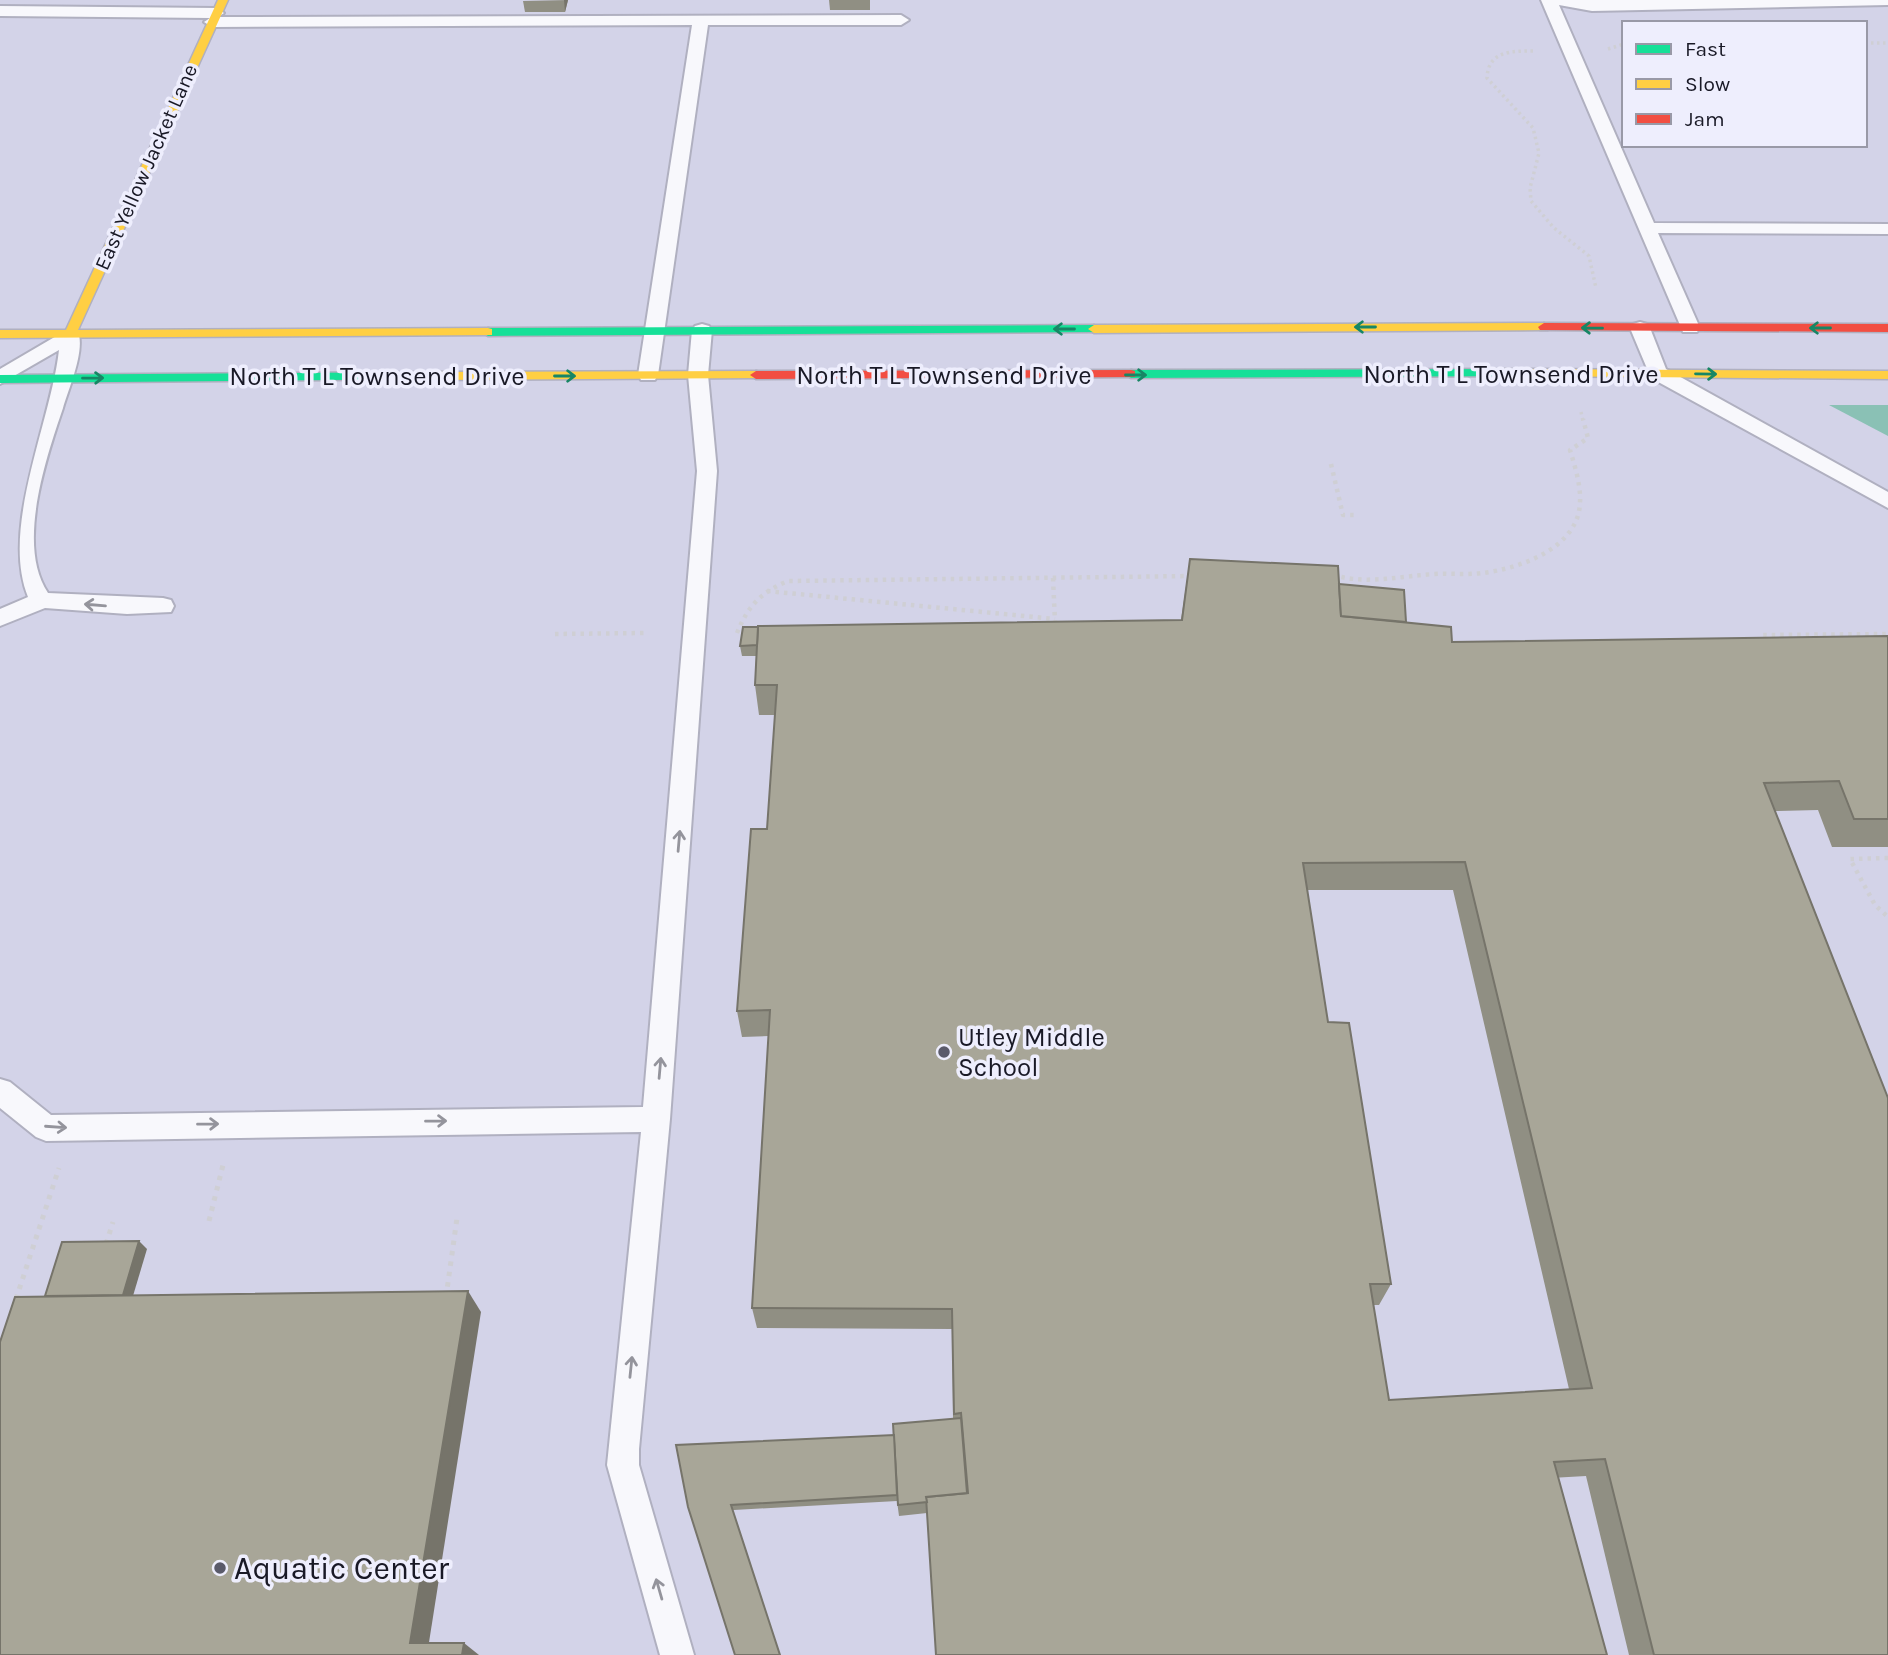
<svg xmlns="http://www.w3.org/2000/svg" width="1888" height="1655" viewBox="0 0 1888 1655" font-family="Karla,sans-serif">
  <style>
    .green { fill: #8ac1b5 }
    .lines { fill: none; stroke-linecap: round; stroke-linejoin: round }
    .lane-casing { stroke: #b0b0c0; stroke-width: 4 }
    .fast-casing { stroke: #b0b0c0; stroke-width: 3 }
    .slow-casing { stroke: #b0b0c0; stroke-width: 3 }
    .jam-casing { stroke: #b0b0c0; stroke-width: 3 }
    .path-far2 { stroke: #cfcfd4; stroke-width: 3.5; stroke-dasharray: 2.5 3.5; stroke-linecap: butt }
    .path-far1 { stroke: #cfcfd4; stroke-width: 4.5; stroke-dasharray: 3.5 5; stroke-linecap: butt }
    .path { stroke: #cfcfd4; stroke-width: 5; stroke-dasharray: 4.5 6; stroke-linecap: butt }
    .lane { fill: #f8f8fc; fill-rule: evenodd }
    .fast { fill: #16e098; fill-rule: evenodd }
    .slow { fill: #ffcf43; fill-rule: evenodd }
    .jam { fill: #f24e42; fill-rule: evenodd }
    .wall { fill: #908f83; fill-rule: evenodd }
    .shaded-wall { fill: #76746a }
    .building { fill: #a8a698; stroke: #76746a; stroke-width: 2; fill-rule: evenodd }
    .oneway { stroke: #178665 }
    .oneway2 { stroke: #94949c }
    .poi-dot { fill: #5a5a6a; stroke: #eeeefd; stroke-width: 2.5 }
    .labels { text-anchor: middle; stroke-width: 7; stroke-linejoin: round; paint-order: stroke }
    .far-street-label { font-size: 21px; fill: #191926; stroke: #eeeefd }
    .street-label { font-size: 26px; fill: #191926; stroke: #eeeefd }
    .poi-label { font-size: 26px; fill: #191926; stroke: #eeeefd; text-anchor: start }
    .near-poi-label { font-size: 32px; fill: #191926; stroke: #eeeefd; text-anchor: start }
  </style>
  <rect width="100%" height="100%" fill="#d3d3e8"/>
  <path class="green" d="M 1829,405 L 1888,405 L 1888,436 Z"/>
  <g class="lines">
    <defs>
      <g id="lane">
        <path d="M 1541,0 L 1888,0 L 1888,5 L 1592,11 L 1559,5 L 1654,223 L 1888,224 L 1888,234 L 1658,233 L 1700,328 L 1697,332 L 1683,332 Z"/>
        <path d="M 0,6 L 216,8 L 224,13 L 218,17 L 901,15 L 909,20 L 901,25 L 708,25 L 658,375 L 655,380 L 641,380 L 638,375 L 692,25 L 212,27 L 204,22 L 210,18 L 0,16 Z"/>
        <path d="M 1640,322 L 1647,324 L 1650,328 L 1666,369 L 1888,492 L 1888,508 L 1651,378 L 1630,328 L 1633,324 Z"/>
        <path d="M 702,324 L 709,326 L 712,330 L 708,375 L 717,471 L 670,1119 L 639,1449 L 639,1465 L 694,1655 L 660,1655 L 607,1465 L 641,1132 L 46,1141 L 36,1137 L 0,1108 L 0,1079 L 10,1082 L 51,1115 L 643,1107 L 697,471 L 688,375 L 692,330 L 695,326 Z"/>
        <path d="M 70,328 L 77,330 C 87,347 68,390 63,408 C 46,458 16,546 48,593 L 163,598 L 171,600 L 174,606 L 171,612 L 127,614 L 45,608 L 0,626 L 0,609 L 28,597 C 0,528 51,422 59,350 L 0,384 L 0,369 Z"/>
      </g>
      <g id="fast">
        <path d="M 1094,325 L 1100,329 L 1098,332 L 488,336 L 482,332 L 488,328 Z"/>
        <path d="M 1516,369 L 1520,370 L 1520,376 L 1131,378 L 1125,374 L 1131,370 Z"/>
        <path d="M 431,372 L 437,376 L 435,379 L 0,383 L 0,375 Z"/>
      </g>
      <g id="slow">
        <path d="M 218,0 L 228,0 L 78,330 L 488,328 L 492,329 L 492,335 L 0,338 L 0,330 L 66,330 Z"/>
        <path d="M 1544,323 L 1550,327 L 1548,330 L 1094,333 L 1088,329 L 1094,325 Z"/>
        <path d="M 1516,369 L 1888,371 L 1888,379 L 1512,376 L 1512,370 Z"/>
        <path d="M 756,371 L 760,372 L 760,378 L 431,380 L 425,376 L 431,372 Z"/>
      </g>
      <g id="jam">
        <path d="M 1544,323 L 1888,324 L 1888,332 L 1540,330 L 1538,327 Z"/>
        <path d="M 1131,370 L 1135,371 L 1135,377 L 756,379 L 750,375 L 756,371 Z"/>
      </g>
    </defs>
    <use href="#lane" class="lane-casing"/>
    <use href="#fast" class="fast-casing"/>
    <use href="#slow" class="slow-casing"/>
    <use href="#jam" class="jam-casing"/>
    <g class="path-far2">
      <path d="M 1865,43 L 1888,43"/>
      <path d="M 1608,49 L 1624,44"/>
      <path d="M 1533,51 C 1511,51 1488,51 1487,78 L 1533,128 L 1539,153 L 1530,188 L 1531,201 L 1554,228 L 1589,256 L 1596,288"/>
      <path d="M 1581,412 L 1583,421"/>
    </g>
    <g class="path-far1">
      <path d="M 1331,464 L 1343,515 L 1358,515"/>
      <path d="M 1333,575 C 1368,585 1399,576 1435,574 C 1451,573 1467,575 1483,573 C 1521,568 1578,548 1580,503 C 1581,485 1575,467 1570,450 L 1588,438 L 1583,419"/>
      <path d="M 1053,578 L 1055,622"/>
      <path d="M 767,591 L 1055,619"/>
      <path d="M 737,633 C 748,606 761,592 788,581 L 1192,576"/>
      <path d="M 555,634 L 646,633"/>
      <path d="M 1764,642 L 1762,635 L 1888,634"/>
      <path d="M 1888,858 L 1850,859 L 1875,905 L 1888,917"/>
    </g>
    <g class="path">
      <path d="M 209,1221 L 223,1165"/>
      <path d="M 106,1244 L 113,1222"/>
      <path d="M 446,1297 L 457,1218"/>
      <path d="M 16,1299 L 59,1168"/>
    </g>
    <use href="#lane" class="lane"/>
    <use href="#fast" class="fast"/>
    <use href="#slow" class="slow"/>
    <use href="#jam" class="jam"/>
  </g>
  <g class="wall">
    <path d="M 568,0 L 565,12 L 525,12 L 523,1 Z"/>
    <path d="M 829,0 L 870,0 L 870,10 L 830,10 Z"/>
    <path d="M 1190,559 L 1339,584 L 1406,622 L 1452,642 L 1888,636 L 1888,847 L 1832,847 L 1818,810 L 1775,811 L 1888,1655 L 1629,1655 L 1586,1476 L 927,1513 L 899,1516 L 897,1501 L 734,1510 L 688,1507 L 894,1435 L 953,1419 L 952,1329 L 757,1328 L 752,1308 L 769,1036 L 742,1037 L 737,1011 L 767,829 L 775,715 L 759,715 L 755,685 L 756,656 L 742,656 L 740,646 L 1181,620 ZM 1307,890 L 1453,890 L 1569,1389 L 1389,1400 L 1373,1305 L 1379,1305 L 1391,1284 L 1328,1022 Z"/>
  </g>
  <g class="shaded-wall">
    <path d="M 564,0 L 568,0 L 565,12 Z"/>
    <path d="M 139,1241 L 147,1249 L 127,1316 L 119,1309 Z"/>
    <path d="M 468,1291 L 481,1312 L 427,1655 L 410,1643 Z"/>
    <path d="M 464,1643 L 479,1655 L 462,1655 Z"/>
  </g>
  <g class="building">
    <path d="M 1190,559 L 1338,566 L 1341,616 L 1451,627 L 1452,642 L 1888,636 L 1888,819 L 1854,819 L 1839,781 L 1764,783 L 1888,1098 L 1888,1655 L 1654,1655 L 1605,1459 L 1554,1462 L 1607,1655 L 936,1655 L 926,1497 L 968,1493 L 961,1413 L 954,1414 L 952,1309 L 752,1308 L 770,1010 L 737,1011 L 751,829 L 767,829 L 777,685 L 755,685 L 758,626 L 1182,620 ZM 1465,862 L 1592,1388 L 1389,1400 L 1370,1284 L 1391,1284 L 1349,1023 L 1328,1022 L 1303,863 Z"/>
    <path d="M 1339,584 L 1404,590 L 1406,622 L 1341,616 Z"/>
    <path d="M 743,627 L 758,627 L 757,645 L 740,646 Z"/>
    <path d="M 139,1241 L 123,1295 L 45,1296 L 62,1242 Z"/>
    <path d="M 468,1291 L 410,1643 L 464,1643 L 462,1655 L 0,1655 L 0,1342 L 15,1297 Z"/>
    <path d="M 961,1418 L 967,1493 L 926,1497 L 927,1502 L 898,1505 L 893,1424 Z"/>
    <path d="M 894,1435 L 897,1495 L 731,1505 L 780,1655 L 735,1655 L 688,1507 L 676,1445 Z"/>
  </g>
  <defs><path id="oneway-shaft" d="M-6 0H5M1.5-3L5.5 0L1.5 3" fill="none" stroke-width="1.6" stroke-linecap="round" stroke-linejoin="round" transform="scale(1.75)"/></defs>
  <g class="oneway">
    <use href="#oneway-shaft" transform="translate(1365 327) rotate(180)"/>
    <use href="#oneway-shaft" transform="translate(1592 328) rotate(-179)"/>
    <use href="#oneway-shaft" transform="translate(1820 328) rotate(180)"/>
    <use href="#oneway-shaft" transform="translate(1064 329) rotate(180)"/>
    <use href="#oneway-shaft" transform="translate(1706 374) rotate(1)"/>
    <use href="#oneway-shaft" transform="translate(1136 375)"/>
    <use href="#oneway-shaft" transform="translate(565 376)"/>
    <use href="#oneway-shaft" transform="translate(93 378) rotate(-1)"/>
  </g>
  <g class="oneway2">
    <use href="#oneway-shaft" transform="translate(95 605) rotate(-175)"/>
    <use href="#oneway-shaft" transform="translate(679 841) rotate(-85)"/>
    <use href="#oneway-shaft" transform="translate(660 1068) rotate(-85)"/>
    <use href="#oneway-shaft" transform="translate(436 1121) rotate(-1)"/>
    <use href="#oneway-shaft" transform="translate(208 1124) rotate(-1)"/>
    <use href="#oneway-shaft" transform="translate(56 1127) rotate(4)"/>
    <use href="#oneway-shaft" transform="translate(631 1367) rotate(-84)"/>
    <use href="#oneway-shaft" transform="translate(659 1589) rotate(-106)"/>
  </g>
  <g class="poi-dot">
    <circle cx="944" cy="1052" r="7"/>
    <circle cx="220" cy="1568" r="7"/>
  </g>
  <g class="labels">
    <g class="far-street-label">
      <text transform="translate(146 167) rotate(-66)" y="7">East Yellow Jacket Lane</text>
    </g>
    <g class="street-label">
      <text x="1511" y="383">North T L Townsend Drive</text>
      <text x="944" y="384">North T L Townsend Drive</text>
      <text x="377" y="385">North T L Townsend Drive</text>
    </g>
    <g class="poi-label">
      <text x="958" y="1046">Utley Middle<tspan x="958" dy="30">School</tspan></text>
    </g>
    <g class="near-poi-label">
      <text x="234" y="1579">Aquatic Center</text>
    </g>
  </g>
  <rect x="1622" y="21" width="245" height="126" fill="#eeeefd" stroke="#9999a7" stroke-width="2"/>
  <rect x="1636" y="44" width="35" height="10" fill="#16e098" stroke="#9999a7" stroke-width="2"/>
  <text x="1685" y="56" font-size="21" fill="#191926">Fast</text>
  <rect x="1636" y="79" width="35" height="10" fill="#ffcf43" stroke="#9999a7" stroke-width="2"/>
  <text x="1685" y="91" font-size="21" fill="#191926">Slow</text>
  <rect x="1636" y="114" width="35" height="10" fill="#f24e42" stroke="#9999a7" stroke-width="2"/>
  <text x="1685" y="126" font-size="21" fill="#191926">Jam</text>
</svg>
